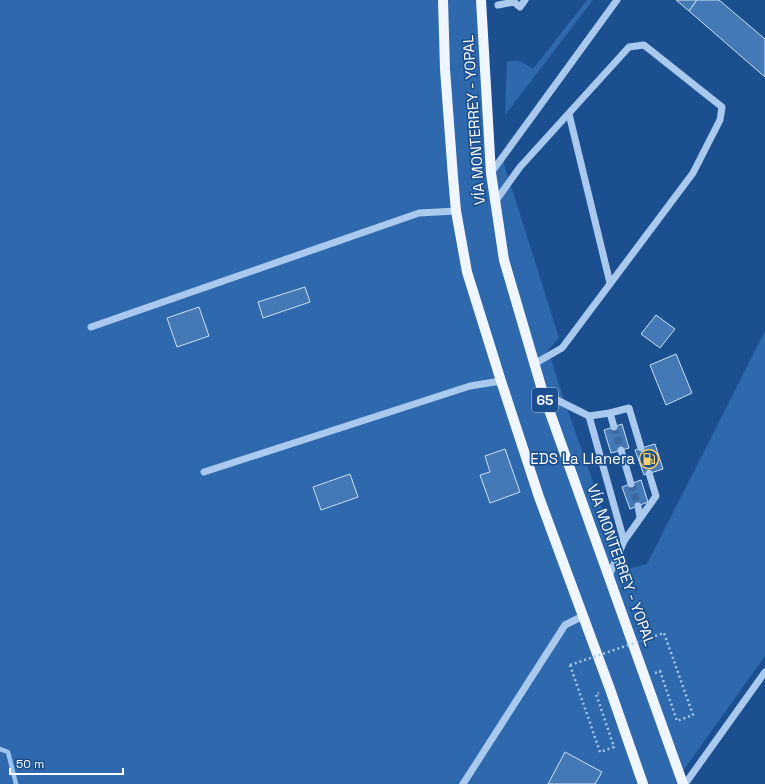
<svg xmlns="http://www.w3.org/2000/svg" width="765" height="784" viewBox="0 0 765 784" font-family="'Space Grotesk',sans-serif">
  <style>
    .green { fill: #2e69ad }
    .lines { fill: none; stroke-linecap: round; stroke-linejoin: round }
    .stream { stroke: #9cc4f0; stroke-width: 4.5 }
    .building { fill: #4478b7; stroke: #cfe3fa }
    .minor-tunnel { stroke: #3d69a0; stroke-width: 7; stroke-dasharray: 7 3.5; stroke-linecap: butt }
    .path { stroke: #a9c9ee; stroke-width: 2.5; stroke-dasharray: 2 3; stroke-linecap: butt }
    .minor { stroke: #a9c9ee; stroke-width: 7 }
    .major { stroke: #f0f6ff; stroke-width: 10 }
    .path-bridge { stroke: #a9c9ee; stroke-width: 2.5; stroke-dasharray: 2 3; stroke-linecap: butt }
    .labels { text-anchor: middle; stroke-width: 3.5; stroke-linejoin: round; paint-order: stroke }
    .shield { fill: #1b4f8f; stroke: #bbcadd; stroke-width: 1 }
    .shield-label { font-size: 14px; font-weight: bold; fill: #fff }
    .street-label { font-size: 15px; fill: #fff; stroke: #1b4f8f }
    .poi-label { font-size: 15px; fill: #fff; stroke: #1b4f8f; text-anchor: end }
  </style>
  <rect width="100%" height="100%" fill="#1b4f8f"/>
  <g class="green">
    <path d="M 0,0 L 485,0 L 494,170 L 504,157 L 504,164 L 514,195 L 559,338 L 548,350 L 562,394 L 624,570 L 647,564 L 765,331 L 765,656 L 683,771 L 687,784 L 0,784 Z"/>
    <path d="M 587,0 L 593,0 L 505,115 L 507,61 C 520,60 523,62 533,69 Z"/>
  </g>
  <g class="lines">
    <path class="stream" d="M 0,749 L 8,752 L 16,784"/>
  </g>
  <g class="building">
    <path d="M 676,0 L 697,0 L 689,11 Z"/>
    <path d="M 697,0 L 719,0 L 765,39 L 765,77 L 689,11 Z"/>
    <path d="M 305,287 L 310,302 L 263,318 L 258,302 Z"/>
    <path d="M 199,307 L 209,336 L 177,347 L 167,318 Z"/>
    <path d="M 656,315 L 675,329 L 660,348 L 641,334 Z"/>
    <path d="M 676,354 L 692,393 L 666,405 L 650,365 Z"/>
    <path d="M 622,424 L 629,448 L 611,453 L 604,430 Z"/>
    <path d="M 655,444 L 663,469 L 644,475 L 635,450 Z"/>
    <path d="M 505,449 L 520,492 L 490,503 L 480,475 L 490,472 L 485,456 Z"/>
    <path d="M 350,474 L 358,497 L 321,510 L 313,487 Z"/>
    <path d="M 641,480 L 648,502 L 630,509 L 622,487 Z"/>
    <path d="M 565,752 L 602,772 L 595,784 L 548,784 Z"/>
  </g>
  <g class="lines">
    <g class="minor-tunnel">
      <path d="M 614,427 L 621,450"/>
      <path d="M 641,448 L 649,473"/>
      <path d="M 631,484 L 638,506"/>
    </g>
    <g class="path">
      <path d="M 570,665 L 600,752 L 614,747 L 596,694 L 599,693"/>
      <path d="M 655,673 L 660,671 L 677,721 L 693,715 L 664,633"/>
    </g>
    <g class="minor">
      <path d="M 498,5 L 514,2 L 520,7 L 525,0"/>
      <path d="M 569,114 L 610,283"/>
      <path d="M 491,173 L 617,0"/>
      <path d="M 495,202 L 520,167 L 629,47 L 644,45 L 722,107 L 720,120 L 693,173 L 562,348 L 534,364"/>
      <path d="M 91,327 L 419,213 L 456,211"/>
      <path d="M 543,393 L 589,416 L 610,413 L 614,427"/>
      <path d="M 610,413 L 629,408 L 641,448"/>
      <path d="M 589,416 L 624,541"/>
      <path d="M 621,450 L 631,484"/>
      <path d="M 204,472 L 470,386 L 501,381"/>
      <path d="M 638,506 L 640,517"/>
      <path d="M 609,576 L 624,541 L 656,496 L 649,473"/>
      <path d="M 463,784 L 565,625 L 583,616"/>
      <path d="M 685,784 L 765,672"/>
    </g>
    <g class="major">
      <path d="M 443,0 L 445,69 L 453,177 L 456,211 L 467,272 L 501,381 L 539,497 L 610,689 L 643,784"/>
      <path d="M 481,0 L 491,173 L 504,260 L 543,393 L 683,784"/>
    </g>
    <path class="path-bridge" d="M 570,665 L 664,633"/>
  </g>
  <defs>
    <symbol id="fuel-ring" viewBox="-11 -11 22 22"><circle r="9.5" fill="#1b4f8f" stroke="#ffd166" stroke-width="1.5"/><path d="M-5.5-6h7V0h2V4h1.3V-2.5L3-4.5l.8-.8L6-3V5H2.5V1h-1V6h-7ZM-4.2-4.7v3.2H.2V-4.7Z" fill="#ffd166"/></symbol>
  </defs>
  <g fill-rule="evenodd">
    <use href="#fuel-ring" x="638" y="448" width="22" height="22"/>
  </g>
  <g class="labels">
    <rect class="shield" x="532" y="388" width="26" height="24" rx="3"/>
    <g class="shield-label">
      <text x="545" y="405">65</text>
    </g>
    <g class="street-label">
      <text transform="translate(474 120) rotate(-94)" y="5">VÍA MONTERREY - YOPAL</text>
      <text transform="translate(621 565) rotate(70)" y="5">VÍA MONTERREY - YOPAL</text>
    </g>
    <g class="poi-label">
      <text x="635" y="464">EDS La Llanera</text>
    </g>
  </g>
  <path d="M10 768v6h113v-6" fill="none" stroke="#ffffff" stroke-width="2"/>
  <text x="16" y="768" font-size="12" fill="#ffffff" stroke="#1b4f8f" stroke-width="3" paint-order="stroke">50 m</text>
</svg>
